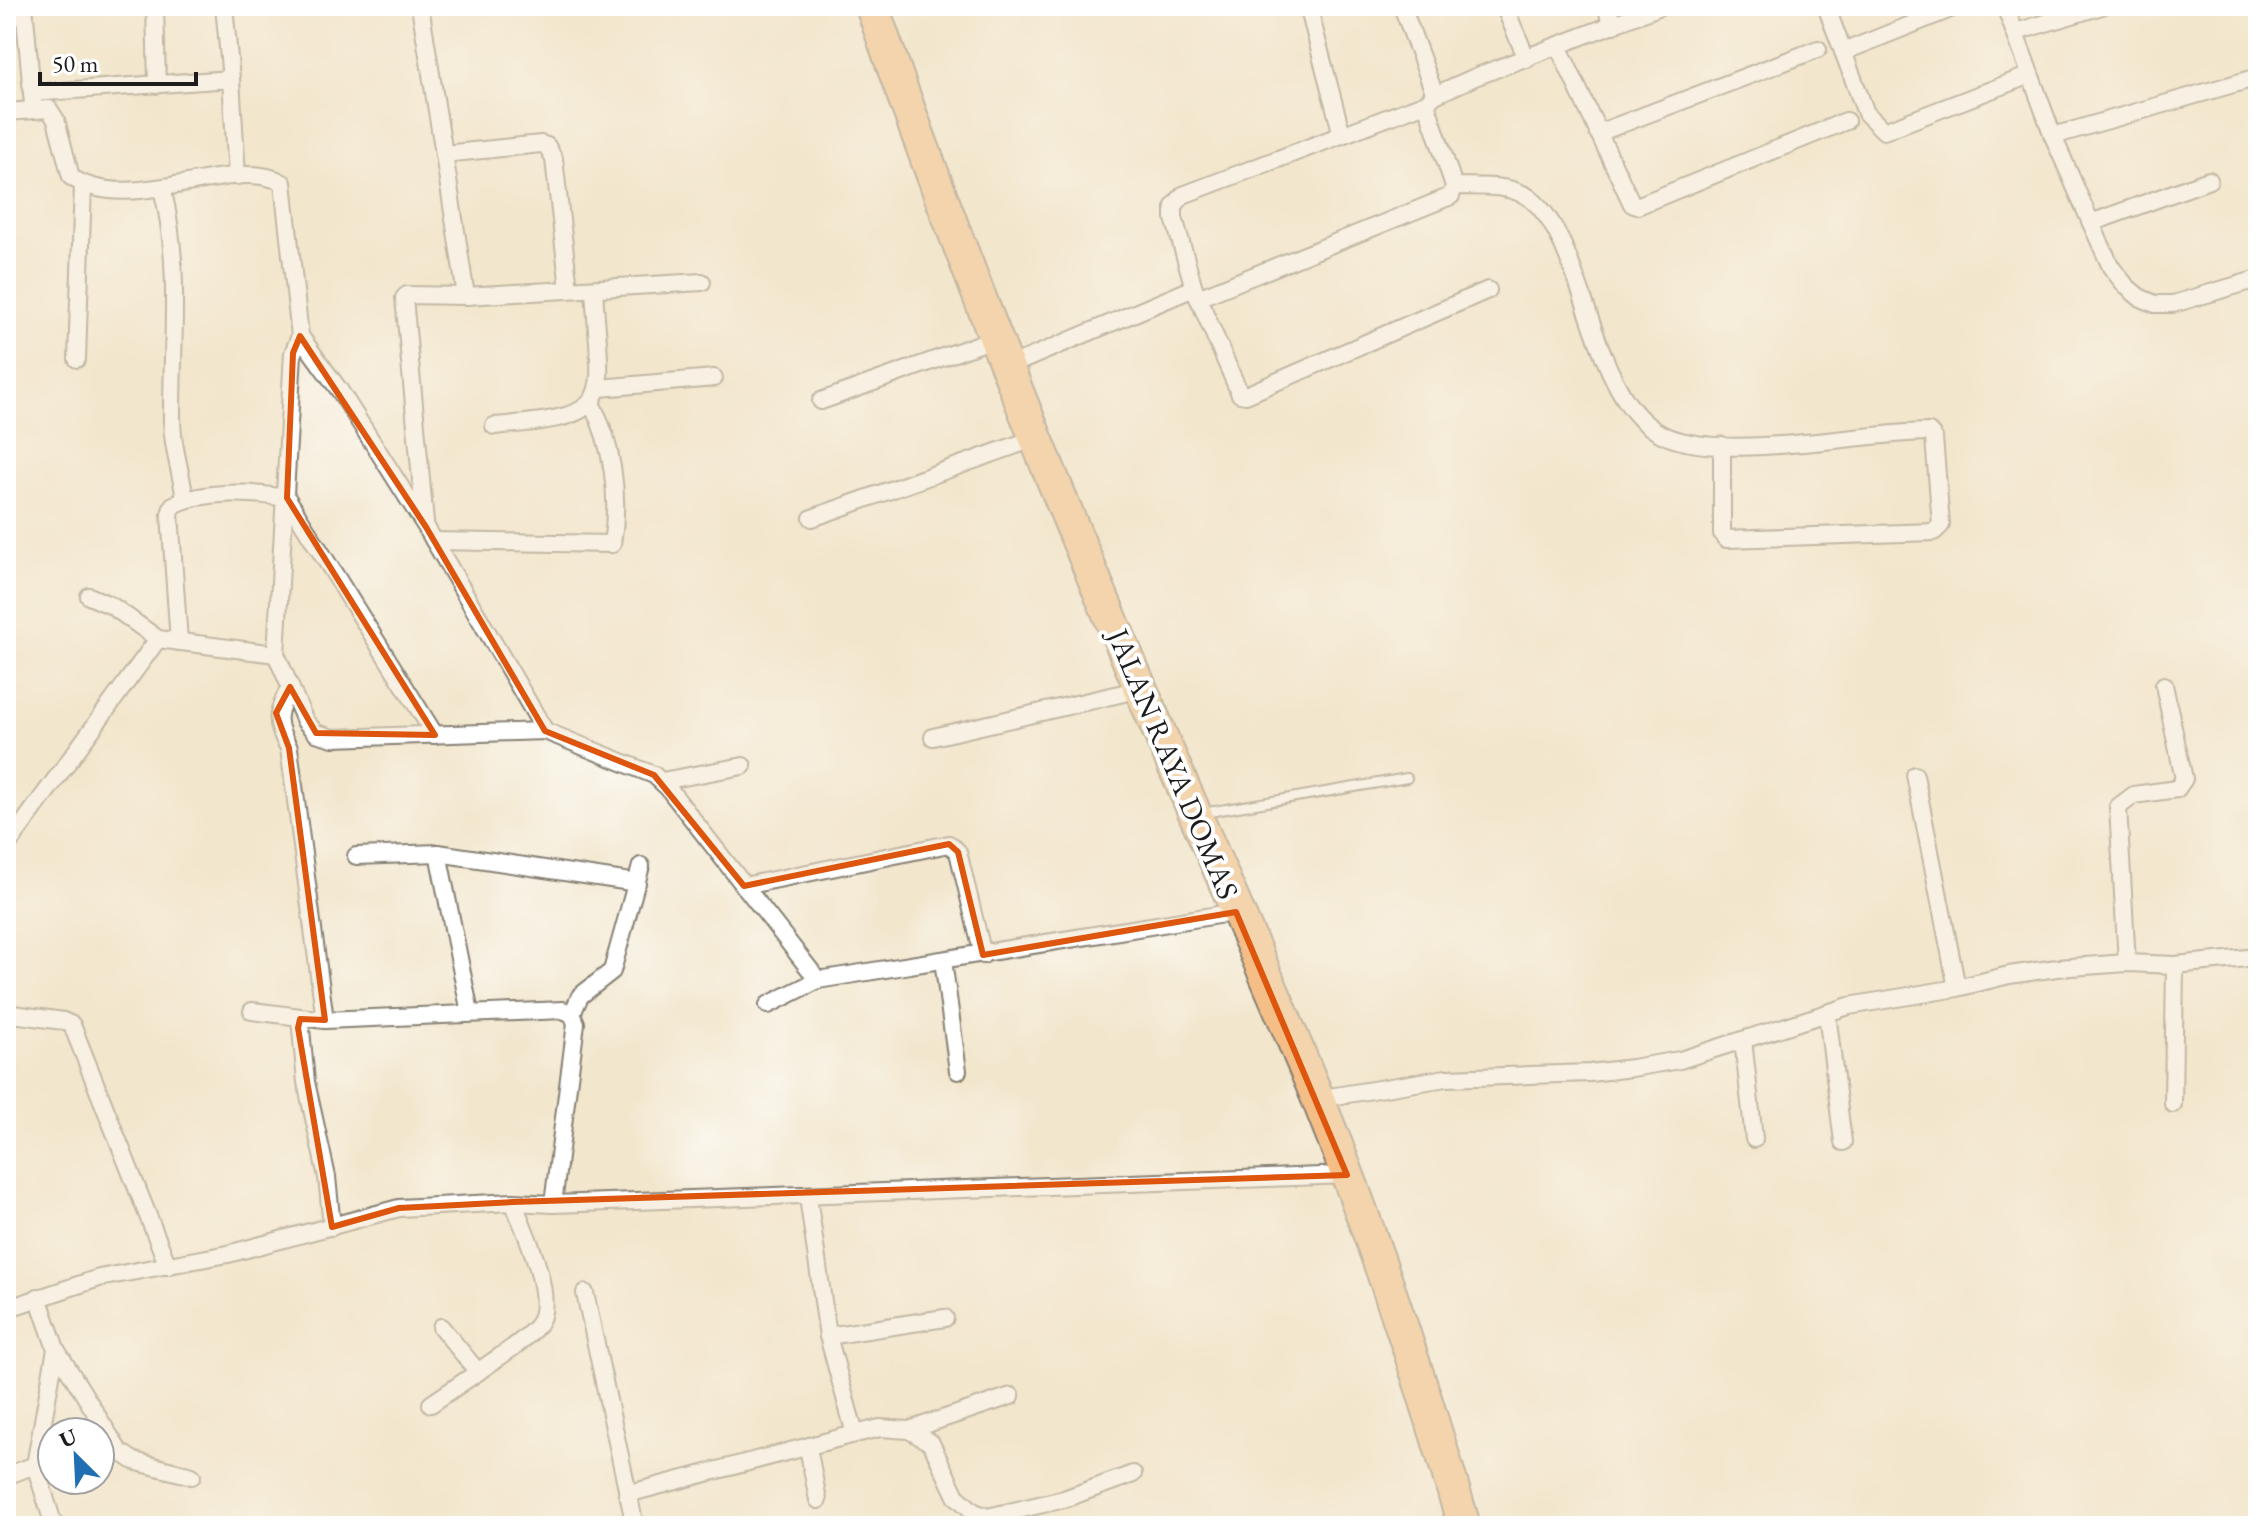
<svg xmlns="http://www.w3.org/2000/svg" width="2264" height="1532" viewBox="0 0 2264 1532" font-family="'EB Garamond',serif">
  <style>
    .lines { fill: none; stroke-linecap: round; stroke-linejoin: round }
    .lane-casing { stroke: #878174; stroke-width: 12 }
    .street-casing { stroke: #878174; stroke-width: 20 }
    .highway-casing { stroke: #878174; stroke-width: 36 }
    .lane { stroke: #fff; stroke-width: 8 }
    .street { stroke: #fff; stroke-width: 16 }
    .highway { stroke: #f6be87; stroke-width: 32 }
    .marked { fill: none; stroke: #de560d; stroke-width: 6; stroke-linejoin: round }
    .labels { text-anchor: middle; stroke-width: 8; stroke-linejoin: round; paint-order: stroke }
    .street-label { font-size: 30px; fill: #1c1c1c; stroke: #fff }
  </style>
  <rect width="100%" height="100%" fill="#fff"/>
  <filter id="ink" filterUnits="userSpaceOnUse"><feTurbulence type="fractalNoise" baseFrequency=".0125" numOctaves="2"/><feDisplacementMap in="SourceGraphic" scale="16" xChannelSelector="R" yChannelSelector="G"/><feConvolveMatrix kernelMatrix="1 2 1 2 8 2 1 2 1" color-interpolation-filters="sRGB"/></filter>
  <filter id="wash" filterUnits="userSpaceOnUse"><feTurbulence type="fractalNoise" baseFrequency=".006" numOctaves="4" result="noise"/><feDisplacementMap in="SourceGraphic" scale="32" xChannelSelector="R" yChannelSelector="G"/><feGaussianBlur stdDeviation="1.8" result="paint"/><feColorMatrix in="noise" values="0 0 0 0 0 0 0 0 0 0 0 0 0 0 0 0 0 1.4 0 .05"/><feComposite in="paint" operator="in"/></filter>
  <g filter="url(#wash)">
    <rect width="100%" height="100%" fill="#f2e6cc"/>
  </g>
  <g filter="url(#ink)">
    <g class="lines">
      <defs>
        <path id="lane" d="M 1203,813 L 1407,778"/>
        <g id="street">
          <path d="M 24,6 L 33,104"/>
          <path d="M 155,6 L 157,85"/>
          <path d="M 224,6 L 231,79"/>
          <path d="M 420,6 L 444,154 L 541,144 L 547,146 L 554,159 L 569,289"/>
          <path d="M 1308,6 L 1342,135"/>
          <path d="M 1402,6 L 1435,95"/>
          <path d="M 1504,6 L 1527,59"/>
          <path d="M 1605,6 L 1614,25"/>
          <path d="M 1826,6 L 1866,113 L 1884,131 L 2030,75"/>
          <path d="M 2005,6 L 2053,136 L 2091,223 L 2111,267 L 2126,286 L 2139,297 L 2155,304 L 2173,304 L 2258,279"/>
          <path d="M 2016,32 L 2102,6"/>
          <path d="M 1559,48 L 1632,204 L 1637,206 L 1846,121"/>
          <path d="M 1843,52 L 1958,6"/>
          <path d="M 32,93 L 231,79 L 237,176"/>
          <path d="M 6,112 L 49,109 L 56,120 L 71,177 C 130,217 234,154 283,183 L 300,336 L 340,391 L 426,527 L 545,731"/>
          <path d="M 1598,133 L 1818,49"/>
          <path d="M 2053,136 L 2258,77"/>
          <path d="M 444,154 L 466,296"/>
          <path d="M 1454,186 C 1479,187 1510,183 1531,199 C 1589,246 1590,408 1668,437 C 1732,461 1857,433 1929,432 L 1934,438 L 1941,525 L 1934,532 L 1726,539 L 1722,534 L 1722,445"/>
          <path d="M 162,188 C 181,262 172,337 172,414 C 171,442 181,472 185,499"/>
          <path d="M 2091,223 L 2209,180"/>
          <path d="M 1488,290 L 1246,395 L 1240,394 L 1194,288 L 1174,218 L 1174,206 L 1183,195 L 1426,103 L 1435,95 L 1475,77 L 1661,6"/>
          <path d="M 1198,298 L 1451,196 L 1454,186 L 1426,103"/>
          <path d="M 300,336 L 293,353 L 276,654 L 305,721 L 316,733 L 333,738 L 545,731 L 654,775 L 668,788 L 818,980 L 1236,912"/>
          <path d="M 77,359 L 83,185"/>
          <path d="M 1007,367 L 1194,288"/>
          <path d="M 600,388 L 714,378"/>
          <path d="M 821,401 L 996,338"/>
          <path d="M 494,426 C 620,416 601,404 594,290"/>
          <path d="M 812,518 L 1036,438"/>
          <path d="M 425,522 L 404,298 L 407,295 L 466,296 L 702,282"/>
          <path d="M 434,541 L 612,544 C 620,498 613,444 591,403"/>
          <path d="M 89,596 L 112,606 L 158,639 L 276,654"/>
          <path d="M 179,642 L 170,514 L 173,505 C 206,490 252,492 287,498 L 435,735"/>
          <path d="M 290,687 C 276,713 274,723 289,748 L 325,1020"/>
          <path d="M 933,737 L 1141,689"/>
          <path d="M 1915,775 L 1957,988"/>
          <path d="M 662,781 L 743,766"/>
          <path d="M 6,847 L 158,639"/>
          <path d="M 438,853 L 470,1013"/>
          <path d="M 356,856 L 438,853 L 637,883"/>
          <path d="M 744,886 L 949,844 L 958,852 L 983,955"/>
          <path d="M 943,960 L 958,1071"/>
          <path d="M 2127,963 L 2118,807 L 2134,795 L 2177,789 L 2184,779 L 2164,685"/>
          <path d="M 768,1005 L 818,980"/>
          <path d="M 252,1011 L 325,1020 L 563,1010 L 572,1014 L 576,1023 L 553,1204"/>
          <path d="M 6,1013 L 63,1021 L 72,1025 L 168,1266"/>
          <path d="M 1827,1013 L 1843,1142"/>
          <path d="M 572,1014 L 580,996 L 612,971 L 641,866"/>
          <path d="M 300,1019 L 306,1082 L 327,1177 L 332,1227"/>
          <path d="M 1743,1040 L 1754,1139"/>
          <path d="M 1317,1099 L 1446,1078 L 1590,1073 L 1632,1068 L 1680,1060 L 1849,1006 L 1957,988 L 2009,975 L 2057,968 L 2127,963 L 2175,965 L 2258,957"/>
          <path d="M 2173,1104 L 2175,965"/>
          <path d="M 808,1197 L 828,1336 L 855,1434 L 880,1428 L 909,1430 L 1011,1396"/>
          <path d="M 585,1293 L 635,1526"/>
          <path d="M 38,1297 L 56,1349 L 35,1465 L 54,1526"/>
          <path d="M 6,1309 L 99,1278 L 228,1254 L 399,1208 L 513,1202 L 553,1204 L 1347,1175"/>
          <path d="M 441,1327 L 478,1372 C 496,1358 522,1344 537,1326 C 558,1301 524,1229 513,1202"/>
          <path d="M 828,1336 L 945,1318"/>
          <path d="M 56,1349 L 119,1451 L 134,1461 L 192,1476"/>
          <path d="M 431,1404 L 478,1372"/>
          <path d="M 909,1430 L 931,1443 L 956,1496 L 974,1512 L 988,1517 L 1064,1499 L 1133,1474"/>
          <path d="M 808,1447 L 818,1500"/>
          <path d="M 6,1476 L 35,1465"/>
          <path d="M 627,1494 L 855,1434"/>
        </g>
        <path id="highway" d="M 872,6 C 955,246 1052,482 1152,715 C 1207,843 1265,970 1318,1099 C 1374,1238 1422,1382 1464,1526"/>
      </defs>
      <use href="#lane" class="lane-casing"/>
      <use href="#street" class="street-casing"/>
      <use href="#highway" class="highway-casing"/>
      <use href="#lane" class="lane"/>
      <use href="#street" class="street"/>
      <use href="#highway" class="highway"/>
    </g>
  </g>
  <path d="M0 0H2264V1532H0ZM 300,336 L 426,527 L 545,731 L 654,775 L 744,886 L 949,844 L 958,852 L 983,955 L 1236,912 L 1347,1175 L 513,1202 L 399,1208 L 332,1227 L 298,1028 L 300,1019 L 325,1020 L 289,748 L 276,713 L 290,687 L 316,733 L 435,735 L 287,498 L 293,353 Z" fill="#f2e6cc" fill-opacity=".55" fill-rule="evenodd"/>
  <path class="marked" d="M 300,336 L 426,527 L 545,731 L 654,775 L 744,886 L 949,844 L 958,852 L 983,955 L 1236,912 L 1347,1175 L 513,1202 L 399,1208 L 332,1227 L 298,1028 L 300,1019 L 325,1020 L 289,748 L 276,713 L 290,687 L 316,733 L 435,735 L 287,498 L 293,353 Z"/>
  <g class="labels">
    <g class="street-label">
      <text transform="translate(1173 764) rotate(67)" y="10">JALAN RAYA DOMAS</text>
    </g>
  </g>
  <rect width="2264" height="1532" fill="none" stroke="#fff" stroke-width="32"/>
  <g transform="translate(76 1456) rotate(336)"><circle r="38" fill="#ffffff" stroke="#a4a4a4" stroke-width="2"/>
  <path d="M0-6L14 30L0 20L-14 30Z" fill="#1f6fb2"/>
  <text y="-12" font-size="22" font-weight="bold" text-anchor="middle" fill="#1c1c1c">U</text>
  </g>
  <path d="M40 72v12h156v-12" fill="none" stroke="#1c1c1c" stroke-width="4"/>
  <text x="52" y="72" font-size="24" fill="#1c1c1c" stroke="#ffffff" stroke-width="6" paint-order="stroke">50 m</text>
</svg>
